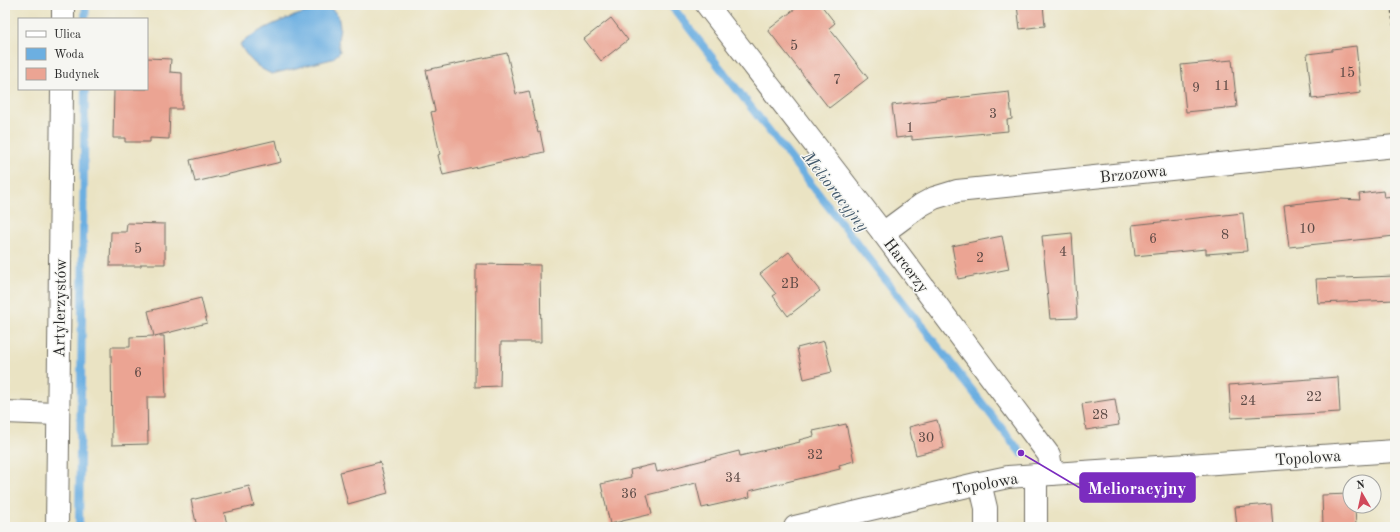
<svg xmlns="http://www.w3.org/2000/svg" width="1400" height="532" viewBox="0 0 1400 532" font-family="'Old Standard TT',serif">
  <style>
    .water { fill: #6cafe1; stroke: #4c6d86 }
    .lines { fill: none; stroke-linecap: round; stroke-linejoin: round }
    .stream { stroke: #6cafe1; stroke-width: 8 }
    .building { fill: #eba493 }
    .minor-casing { stroke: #6e6b60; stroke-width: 24 }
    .tertiary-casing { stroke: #6e6b60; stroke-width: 24 }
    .path { stroke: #6e6b60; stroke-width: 2.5; stroke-dasharray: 3 3; stroke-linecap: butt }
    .minor { stroke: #fff; stroke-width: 22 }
    .tertiary { stroke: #fff; stroke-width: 22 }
    .labels { text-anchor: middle; stroke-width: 3; stroke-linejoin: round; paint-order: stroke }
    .number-label { font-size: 14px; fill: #5b4945 }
    .street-label { font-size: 16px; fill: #2b2b2b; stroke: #f6f6f2 }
    .water-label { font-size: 17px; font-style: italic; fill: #42596b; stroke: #f6f6f2 }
    .leader { fill: none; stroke: #7b2cbf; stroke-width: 1.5 }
    .callout-dot { fill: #7b2cbf; stroke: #f6f6f2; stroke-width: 1.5 }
    .callout { fill: #7b2cbf; stroke: #7b2cbf; stroke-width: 1.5 }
    .callout-label { font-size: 17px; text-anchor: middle; font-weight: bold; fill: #fff }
  </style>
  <rect width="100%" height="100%" fill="#f6f6f2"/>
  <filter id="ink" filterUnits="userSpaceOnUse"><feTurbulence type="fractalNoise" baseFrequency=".025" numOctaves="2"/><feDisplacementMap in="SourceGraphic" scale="8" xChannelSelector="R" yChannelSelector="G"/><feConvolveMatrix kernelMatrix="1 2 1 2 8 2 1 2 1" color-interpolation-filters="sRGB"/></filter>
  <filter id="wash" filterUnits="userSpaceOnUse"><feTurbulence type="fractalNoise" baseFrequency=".012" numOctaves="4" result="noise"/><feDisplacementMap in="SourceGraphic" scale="16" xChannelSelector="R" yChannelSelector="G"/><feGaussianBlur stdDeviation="0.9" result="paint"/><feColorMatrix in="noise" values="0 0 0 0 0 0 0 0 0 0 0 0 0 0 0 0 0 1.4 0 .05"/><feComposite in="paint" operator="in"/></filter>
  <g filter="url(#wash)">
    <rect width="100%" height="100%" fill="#eae3c3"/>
    <path class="water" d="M 328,6 L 338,15 L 340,27 L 338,40 L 340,52 L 332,59 L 272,74 C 257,68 247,58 240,44 C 265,24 298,14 328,6 Z"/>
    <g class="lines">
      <g class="stream">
        <path d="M 671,5 L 1021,453"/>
        <path d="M 85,19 L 86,5"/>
        <path d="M 79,527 L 85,89"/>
        <path d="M 1003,527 L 1003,526"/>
      </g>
    </g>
    <g id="blocks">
      <g class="building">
        <path d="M 800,5 L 821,5 L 835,23 L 829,28 L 868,78 L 829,108 L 768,30 Z"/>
        <path d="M 1017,5 L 1043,5 L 1045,26 L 1020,29 Z"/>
        <path d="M 611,18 L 628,40 L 601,61 L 584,39 Z"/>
        <path d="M 1356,46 L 1361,93 L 1312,99 L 1307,54 L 1332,51 L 1332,49 Z"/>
        <path d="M 507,53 L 516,94 L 529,91 L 538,133 L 540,132 L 544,152 L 443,175 L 438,155 L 440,154 L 431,112 L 435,111 L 426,70 Z"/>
        <path d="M 147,58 L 171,59 L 170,72 L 182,73 L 182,109 L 170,109 L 169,139 L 150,138 L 150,142 L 125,142 L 125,138 L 113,138 L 114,89 L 147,89 Z"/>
        <path d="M 1232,60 L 1237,107 L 1186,112 L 1181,65 Z"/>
        <path d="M 1009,92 L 1012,119 L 1007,120 L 1008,131 L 912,140 L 912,136 L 896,138 L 892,105 Z"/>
        <path d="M 276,140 L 281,162 L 195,182 L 190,160 Z"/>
        <path d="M 1383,191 L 1384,197 L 1395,196 L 1395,236 L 1289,247 L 1284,205 L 1340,199 L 1360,200 L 1359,194 Z"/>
        <path d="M 1243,213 L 1247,251 L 1206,254 L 1206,249 L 1135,256 L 1132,225 Z"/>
        <path d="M 127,223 L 165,224 L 165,264 L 141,264 L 141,266 L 110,266 L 111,232 L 126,232 Z"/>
        <path d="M 1072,233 L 1077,318 L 1050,319 L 1042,236 Z"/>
        <path d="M 1002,236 L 1009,269 L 958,279 L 952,246 Z"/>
        <path d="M 789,252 L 820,291 L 788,316 L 773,296 L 776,294 L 760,274 Z"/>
        <path d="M 476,264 L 540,265 L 541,342 L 501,342 L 500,386 L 475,387 Z"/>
        <path d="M 1395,276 L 1395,300 L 1318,303 L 1316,279 Z"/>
        <path d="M 201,298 L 207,323 L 155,336 L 164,336 L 166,397 L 147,397 L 148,444 L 112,445 L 111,347 L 130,347 L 130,337 L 154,336 L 148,311 Z"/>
        <path d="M 824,341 L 832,372 L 804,379 L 797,348 Z"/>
        <path d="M 1338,377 L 1340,412 L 1231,418 L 1229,385 Z"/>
        <path d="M 1115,399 L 1119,425 L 1086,430 L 1082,404 Z"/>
        <path d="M 937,420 L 944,448 L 916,455 L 909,427 Z"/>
        <path d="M 846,424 L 854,461 L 839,465 L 840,469 L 749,491 L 750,497 L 702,508 L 696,483 L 647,495 L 652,514 L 610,524 L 601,484 L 631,477 L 630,470 L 655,464 L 657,472 L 739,451 L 740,456 L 800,442 L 799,440 L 814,436 L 813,431 Z"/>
        <path d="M 380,462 L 388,493 L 348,504 L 340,472 Z"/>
        <path d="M 249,486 L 254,506 L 224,513 L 228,527 L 197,527 L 191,500 Z"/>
        <path d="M 1350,494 L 1350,506 L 1355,506 L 1356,527 L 1323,527 L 1322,495 Z"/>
        <path d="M 1271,504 L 1273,527 L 1237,527 L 1235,507 Z"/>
      </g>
    </g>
  </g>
  <g filter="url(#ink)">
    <use href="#blocks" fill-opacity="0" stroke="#6e6b60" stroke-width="1"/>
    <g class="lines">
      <defs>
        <g id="minor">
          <path d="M 63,19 L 63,5"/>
          <path d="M 883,233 L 921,205 L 934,198 L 957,191 L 1395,146"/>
          <path d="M 5,412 L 57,414"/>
          <path d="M 57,527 L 62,89"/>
          <path d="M 795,527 L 980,483"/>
        </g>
        <g id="tertiary">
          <path d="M 707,5 L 883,233 L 1049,455 L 1052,474"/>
          <path d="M 1036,475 L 1036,527"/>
          <path d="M 986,527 L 986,508 L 980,483 L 1008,477 L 1395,451"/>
        </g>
      </defs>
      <use href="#minor" class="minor-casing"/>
      <use href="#tertiary" class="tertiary-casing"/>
      <path class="path" d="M 1391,5 L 1395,33"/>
      <use href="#minor" class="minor"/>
      <use href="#tertiary" class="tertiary"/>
    </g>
  </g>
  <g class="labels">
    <g class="number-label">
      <text x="794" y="50">5</text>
      <text x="1347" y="77">15</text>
      <text x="837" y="84">7</text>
      <text x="1222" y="90">11</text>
      <text x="1196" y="92">9</text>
      <text x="993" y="118">3</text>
      <text x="910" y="132">1</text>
      <text x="1307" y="233">10</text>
      <text x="1225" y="239">8</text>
      <text x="1153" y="243">6</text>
      <text x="138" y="253">5</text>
      <text x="1063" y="256">4</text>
      <text x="980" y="262">2</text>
      <text x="790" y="288">2B</text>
      <text x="138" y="377">6</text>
      <text x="1314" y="401">22</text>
      <text x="1248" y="405">24</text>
      <text x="1100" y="419">28</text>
      <text x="926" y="442">30</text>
      <text x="815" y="459">32</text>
      <text x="733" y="482">34</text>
      <text x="629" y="498">36</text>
    </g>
    <g class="street-label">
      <text transform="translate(1133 173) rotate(-6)" y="6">Brzozowa</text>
      <text transform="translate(907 265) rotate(53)" y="6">Harcerzy</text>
      <text transform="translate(59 308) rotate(-89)" y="6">Artylerzystów</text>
      <text transform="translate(1308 457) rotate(-4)" y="6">Topolowa</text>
      <text transform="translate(985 483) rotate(-10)" y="6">Topolowa</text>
    </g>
    <g class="water-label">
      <text transform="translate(836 191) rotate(52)" y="6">Melioracyjny</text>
    </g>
  </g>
  <path class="leader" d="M1021 453L1080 488"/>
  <circle class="callout-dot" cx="1021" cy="453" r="4"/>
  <rect class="callout" x="1080" y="473" width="115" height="29" rx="4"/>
  <g class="callout-label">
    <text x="1137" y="494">Melioracyjny</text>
  </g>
  <rect width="1400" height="532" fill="none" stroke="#f6f6f2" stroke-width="20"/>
  <rect x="18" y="18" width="130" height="72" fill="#f6f6f2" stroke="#a5a5a2"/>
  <rect x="26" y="31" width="20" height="6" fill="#ffffff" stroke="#a5a5a2"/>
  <text x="54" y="38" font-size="12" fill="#2b2b2b">Ulica</text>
  <rect x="26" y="48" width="20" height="12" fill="#6cafe1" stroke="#a5a5a2"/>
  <text x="54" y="58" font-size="12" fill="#2b2b2b">Woda</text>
  <rect x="26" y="68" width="20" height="12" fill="#eba493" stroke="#a5a5a2"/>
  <text x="54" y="78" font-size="12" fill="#2b2b2b">Budynek</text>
  <g transform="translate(1362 494) rotate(351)"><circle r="19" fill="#f6f6f2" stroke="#a5a5a2"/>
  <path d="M0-3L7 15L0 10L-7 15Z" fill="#d1495b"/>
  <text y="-6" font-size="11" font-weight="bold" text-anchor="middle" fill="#2b2b2b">N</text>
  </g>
</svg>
